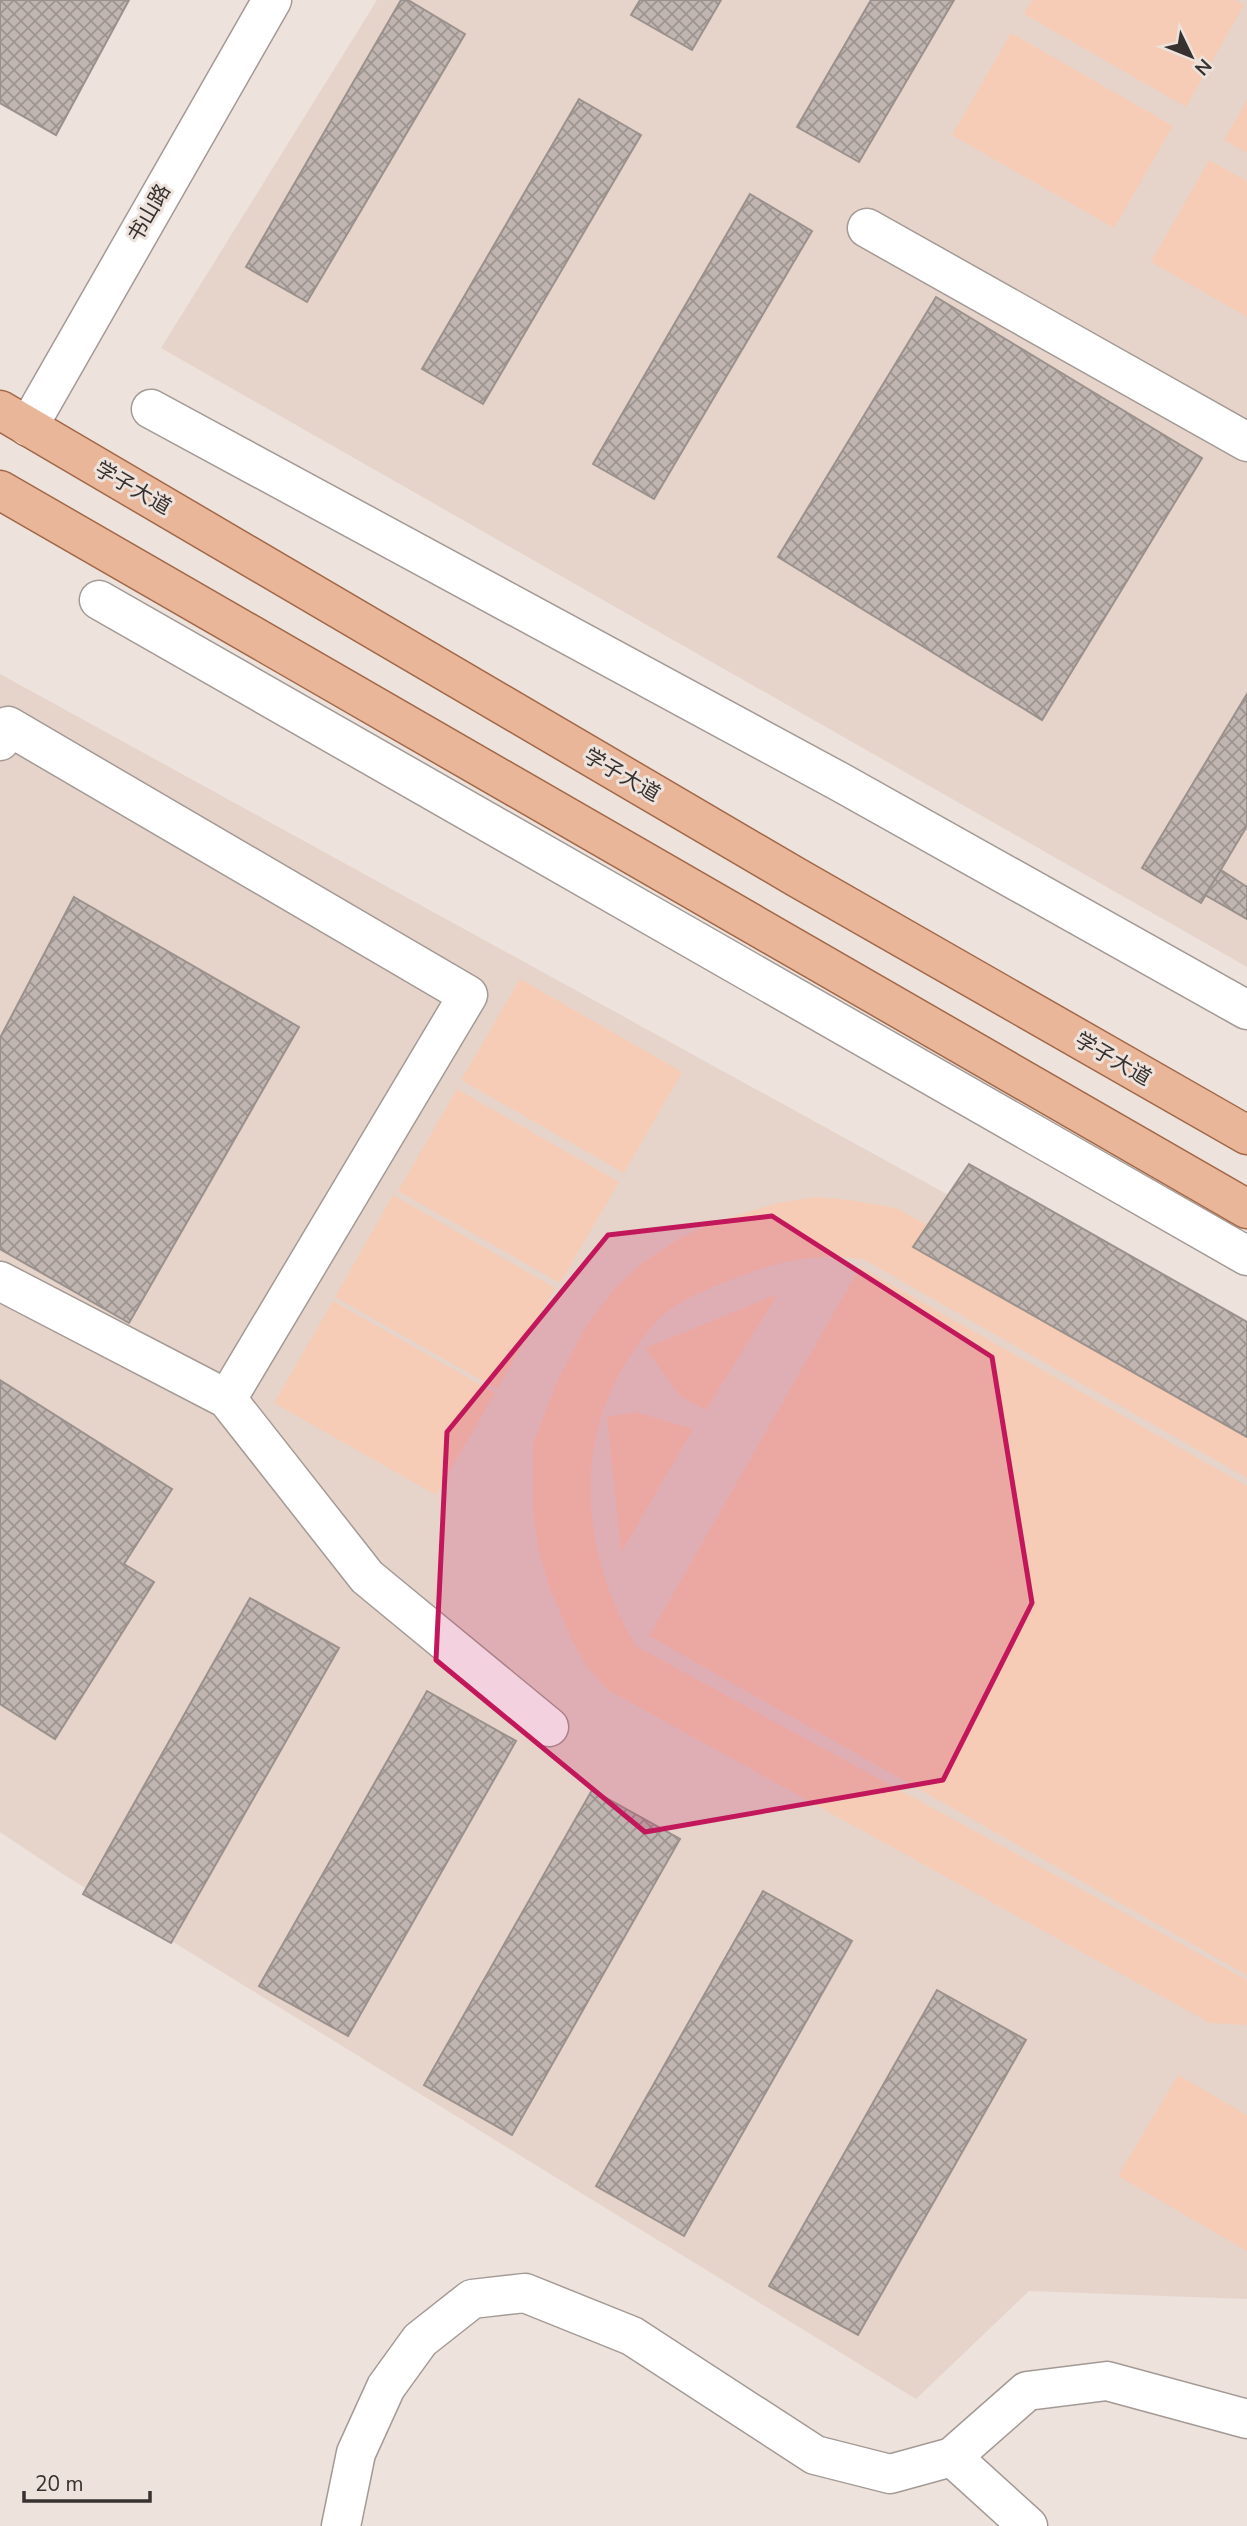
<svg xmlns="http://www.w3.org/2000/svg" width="1247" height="2526" viewBox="0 0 1247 2526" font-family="'Nunito Sans','Noto Sans SC',sans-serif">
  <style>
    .built { fill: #e6d4cb }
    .grass { fill: #f6ccb6 }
    .building { fill: url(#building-cross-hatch); stroke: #9b918c; stroke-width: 2 }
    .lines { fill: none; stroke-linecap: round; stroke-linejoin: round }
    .minor-casing { stroke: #a49a95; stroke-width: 41 }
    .major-casing { stroke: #a26848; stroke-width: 41 }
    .minor { stroke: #fff; stroke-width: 38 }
    .major { stroke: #eab699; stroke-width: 38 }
    .marked { fill: #c2185b; fill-opacity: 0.2; stroke: #c2185b; stroke-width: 5; stroke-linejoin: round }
    .labels { text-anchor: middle; stroke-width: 6; stroke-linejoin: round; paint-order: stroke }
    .street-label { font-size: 21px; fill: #373230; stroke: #ede2dc }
  </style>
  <defs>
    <pattern id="building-cross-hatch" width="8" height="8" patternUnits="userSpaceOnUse" patternTransform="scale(1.75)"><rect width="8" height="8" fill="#c0b5b0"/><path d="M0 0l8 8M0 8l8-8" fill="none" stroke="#9d9490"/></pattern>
  </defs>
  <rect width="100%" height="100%" fill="#ede2dc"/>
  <g class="built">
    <path d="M 377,0 L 1247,0 L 1247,967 L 161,348 Z"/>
    <path d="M 0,674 L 1247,1359 L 1247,2299 L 1029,2291 L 916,2399 L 66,1876 L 0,1832 Z"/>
  </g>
  <g class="grass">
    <path d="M 1032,0 L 1235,0 L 1244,5 L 1186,107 L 1024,14 Z"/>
    <path d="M 1011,33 L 1173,126 L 1114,228 L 952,135 Z"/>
    <path d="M 1247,100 L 1247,153 L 1224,140 Z"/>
    <path d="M 1209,160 L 1247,181 L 1247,317 L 1151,262 Z"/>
    <path d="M 520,979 L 682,1072 L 624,1173 L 461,1080 Z"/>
    <path d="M 457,1089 L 619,1182 L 560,1283 L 398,1191 Z"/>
    <path d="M 393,1195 L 555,1288 L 497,1389 L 335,1297 Z"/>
    <path d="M 816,1197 L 850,1200 L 896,1208 L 1247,1401 L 1247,1478 L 863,1259 C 816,1253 782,1260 738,1277 C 715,1286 691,1295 671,1309 C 654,1321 640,1341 629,1358 C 571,1446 583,1558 636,1646 L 1247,1980 L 1247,2025 L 1210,2023 L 608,1690 L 587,1667 L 573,1642 L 549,1587 L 538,1548 L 533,1512 L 533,1444 L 557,1381 L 586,1326 L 614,1289 L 642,1263 L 678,1239 L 710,1224 L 777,1203 Z"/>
    <path d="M 860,1267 L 1247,1486 L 1247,1975 L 649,1636 Z"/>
    <path d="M 778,1294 L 706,1410 L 680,1396 L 645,1348 Z"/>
    <path d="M 333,1301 L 495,1393 L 436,1495 L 274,1403 Z"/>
    <path d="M 636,1412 L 693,1429 L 621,1553 L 607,1417 Z"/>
    <path d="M 1178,2075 L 1247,2115 L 1247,2251 L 1118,2176 Z"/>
  </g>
  <g class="building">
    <path d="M 0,0 L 63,0 L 113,26 L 65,109 L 0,86 Z"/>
    <path d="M 0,0 L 129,0 L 56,135 L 0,103 Z"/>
    <path d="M 401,0 L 408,0 L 465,34 L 307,302 L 246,267 Z"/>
    <path d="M 640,0 L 721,0 L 692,50 L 631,15 Z"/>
    <path d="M 871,0 L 954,0 L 859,162 L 797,127 Z"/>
    <path d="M 579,99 L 641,135 L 483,404 L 422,369 Z"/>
    <path d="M 750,194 L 812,231 L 654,499 L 593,464 Z"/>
    <path d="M 936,297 L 1202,458 L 1042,720 L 778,557 Z"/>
    <path d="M 1247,694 L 1247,826 L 1201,903 L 1142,868 Z"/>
    <path d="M 1221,870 L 1247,887 L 1247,919 L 1205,895 Z"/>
    <path d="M 74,897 L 299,1027 L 129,1323 L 0,1249 L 0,1038 Z"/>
    <path d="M 969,1164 L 1247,1322 L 1247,1437 L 913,1247 Z"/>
    <path d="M 0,1380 L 172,1489 L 124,1564 L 154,1582 L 55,1739 L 0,1704 Z"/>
    <path d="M 250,1598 L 339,1648 L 171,1943 L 83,1894 Z"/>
    <path d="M 427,1691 L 516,1741 L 348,2036 L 259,1986 Z"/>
    <path d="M 592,1790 L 680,1839 L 512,2135 L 424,2085 Z"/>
    <path d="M 763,1891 L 852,1941 L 684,2236 L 596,2186 Z"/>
    <path d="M 937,1990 L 1026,2040 L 858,2335 L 769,2286 Z"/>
  </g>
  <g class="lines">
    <defs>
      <g id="minor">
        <path d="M 867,228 L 1247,442"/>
        <path d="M 151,409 L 840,782 L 1247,1010"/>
        <path d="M 28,427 L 272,0"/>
        <path d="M 99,600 L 1247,1256"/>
        <path d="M 0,741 L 8,726 L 468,995 L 227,1399"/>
        <path d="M 0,1281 L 227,1399 L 367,1577 L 549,1727"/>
        <path d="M 952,2457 L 1028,2526"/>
        <path d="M 341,2526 L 356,2453 L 386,2387 L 420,2340 L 472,2299 L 525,2293 L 632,2336 L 815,2455 L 890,2474 L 952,2457 L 1027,2391 L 1107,2381 L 1247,2419"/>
      </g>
      <g id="major">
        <path d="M 0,410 L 796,877 L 1247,1135"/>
        <path d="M 0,490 L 1247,1209"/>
      </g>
    </defs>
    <use href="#minor" class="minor-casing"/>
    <use href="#major" class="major-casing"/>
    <use href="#minor" class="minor"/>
    <use href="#major" class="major"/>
  </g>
  <path class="marked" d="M 772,1216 L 992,1357 L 1032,1603 L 943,1780 L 645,1832 L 436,1660 L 447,1432 L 608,1235 Z"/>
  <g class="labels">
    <g class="street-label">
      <text transform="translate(149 213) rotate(-60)" y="7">书山路</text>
      <text transform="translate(133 488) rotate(30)" y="7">学子大道</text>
      <text transform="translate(622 775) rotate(30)" y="7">学子大道</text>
      <text transform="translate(1113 1059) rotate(30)" y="7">学子大道</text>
    </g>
  </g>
  <g transform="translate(1191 56) rotate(133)" stroke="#ede2dc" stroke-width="5" paint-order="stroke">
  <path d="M0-5L12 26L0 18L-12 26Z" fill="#373230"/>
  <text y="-10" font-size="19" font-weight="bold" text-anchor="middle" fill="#373230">N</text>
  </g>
  <path d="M24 2491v10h126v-10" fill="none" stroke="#373230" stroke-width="3.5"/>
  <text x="35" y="2491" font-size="21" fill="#373230" stroke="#ede2dc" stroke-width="5" paint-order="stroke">20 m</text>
</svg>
